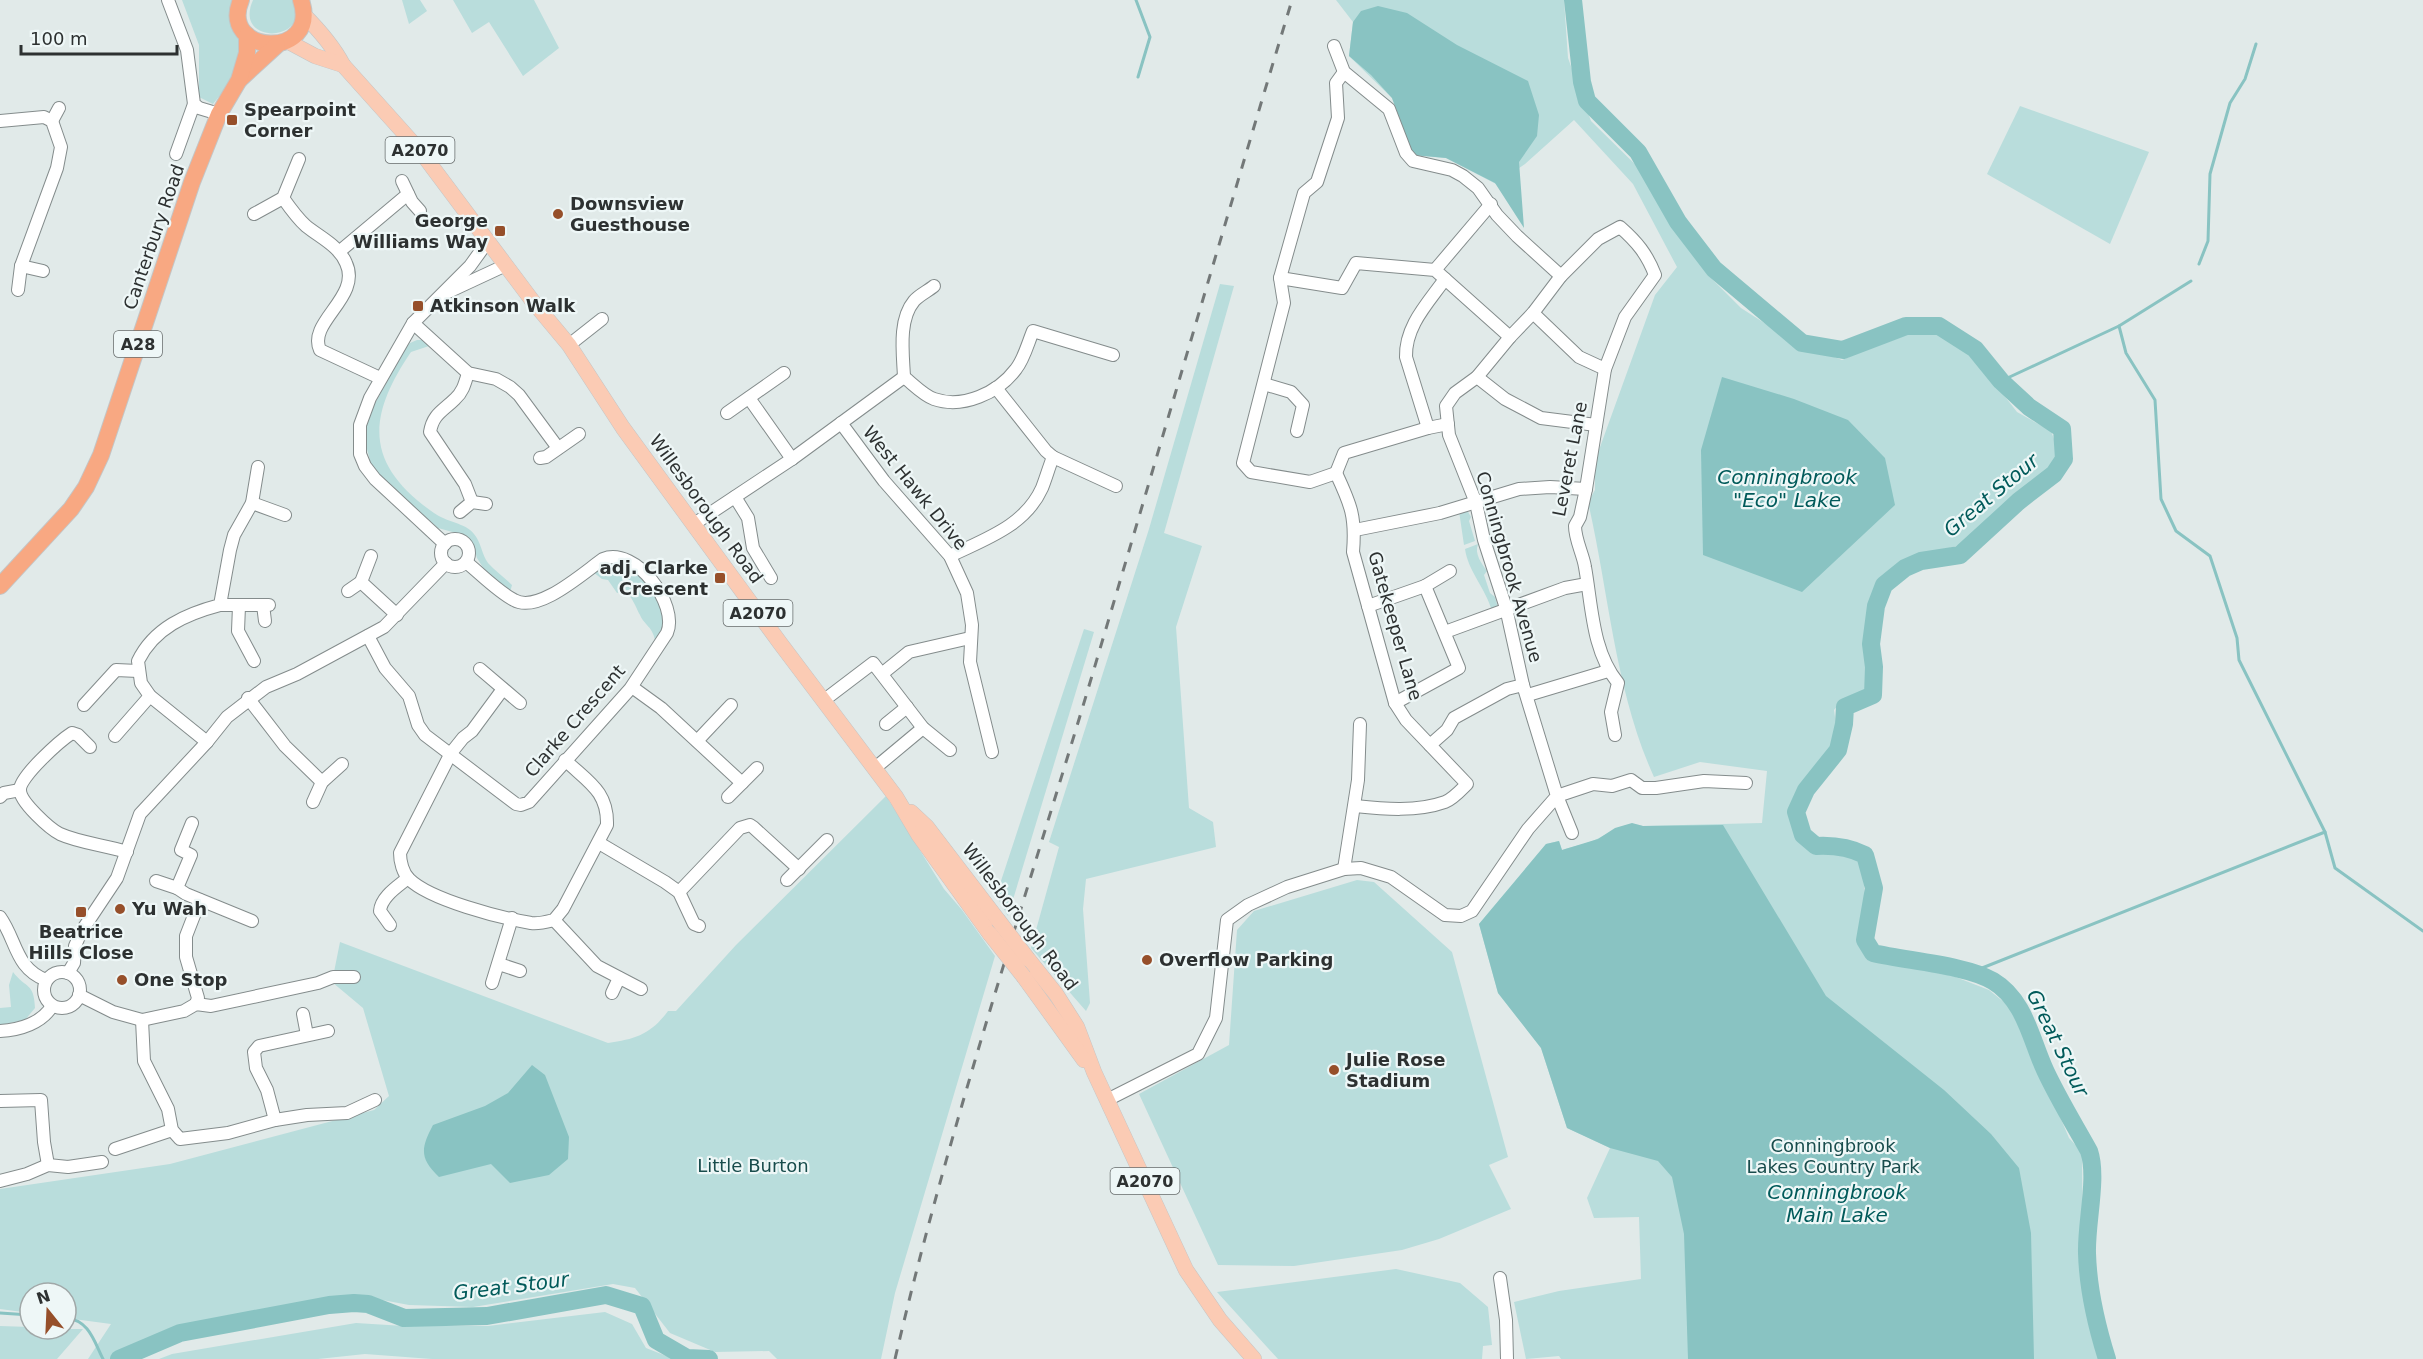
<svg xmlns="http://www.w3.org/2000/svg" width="2423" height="1359" viewBox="0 0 2423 1359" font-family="'DejaVu Sans',sans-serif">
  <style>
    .green { fill: #b9dddc }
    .water { fill: #89c3c2 }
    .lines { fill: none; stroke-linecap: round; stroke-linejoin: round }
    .stream { stroke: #89c3c2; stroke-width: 3 }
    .river { stroke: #89c3c2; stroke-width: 18 }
    .minor-casing { stroke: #848c8c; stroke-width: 14 }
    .major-casing { stroke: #c4c5c5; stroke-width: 16 }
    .highway-casing { stroke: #c4c5c5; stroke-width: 18 }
    .minor { stroke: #fff; stroke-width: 12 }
    .major { stroke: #fbcbb4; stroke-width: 15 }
    .highway { stroke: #f8a882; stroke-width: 16 }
    .rail { stroke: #737878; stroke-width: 3; stroke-dasharray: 10 10; stroke-linecap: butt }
    .major-bridge-casing { stroke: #c4c5c5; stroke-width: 16; stroke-linecap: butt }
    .major-bridge { stroke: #fbcbb4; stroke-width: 15 }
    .poi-dot { fill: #964f2a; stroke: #eef7f7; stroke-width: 2 }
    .labels { text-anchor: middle; stroke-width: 4.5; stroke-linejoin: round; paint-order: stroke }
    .shield { fill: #eef7f7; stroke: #676c6c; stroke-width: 1.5 }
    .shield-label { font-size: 16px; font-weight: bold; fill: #2d3131 }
    .poi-label { font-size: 18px; font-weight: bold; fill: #2d3131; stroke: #eef7f7; text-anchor: start }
    .street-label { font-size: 18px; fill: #2d3131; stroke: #eef7f7 }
    .park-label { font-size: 18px; fill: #184c4c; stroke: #eef7f7 }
    .water-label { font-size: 20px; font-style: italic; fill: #015a5a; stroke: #eef7f7 }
  </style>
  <rect width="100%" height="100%" fill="#e1eae9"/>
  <g class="green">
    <path d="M 182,0 L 233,0 L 244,45 L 233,79 L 213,104 L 199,97 L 199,45 Z"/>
    <path d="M 253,0 L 292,0 C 315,42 232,47 253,0 Z"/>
    <path d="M 402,0 L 420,0 L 427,11 L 409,24 Z"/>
    <path d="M 453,0 L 534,0 L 559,48 L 523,76 L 489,22 L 472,33 Z"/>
    <path d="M 1336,0 L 1564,0 L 1568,58 L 1591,121 L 1646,175 L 1707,274 L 1741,308 L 1791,340 L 1842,360 L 1879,344 L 1916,332 L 1945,335 L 1967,348 L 2017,412 L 2051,431 L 2060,455 L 2053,464 L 1963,544 L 1902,562 L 1880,581 L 1873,600 L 1868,653 L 1871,674 L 1868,685 L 1860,696 L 1840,703 L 1834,710 L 1838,739 L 1803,784 L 1792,804 L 1800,839 L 1825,853 L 1848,852 L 1862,861 L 1865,898 L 1860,938 L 1865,953 L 1887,961 L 1953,976 L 1989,990 L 2015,1011 L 2069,1138 L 2082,1152 L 2083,1275 L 2090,1319 L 2101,1359 L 1561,1359 L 1559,1356 L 1526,1359 L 1514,1302 L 1559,1291 L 1641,1279 L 1639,1217 L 1594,1218 L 1587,1198 L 1610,1148 L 1567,1128 L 1541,1048 L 1498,993 L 1479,924 L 1546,844 L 1559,841 L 1562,850 C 1574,846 1588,844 1599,838 C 1615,830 1625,821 1643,826 L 1762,823 L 1767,771 L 1700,762 L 1654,777 C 1615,691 1609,593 1588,502 L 1595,490 L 1595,461 L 1655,295 L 1677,267 L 1633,184 L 1574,120 L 1525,164 L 1496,184 L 1446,158 L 1413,155 L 1392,98 L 1349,56 L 1353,22 Z"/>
    <path d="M 2020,106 L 2149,152 L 2110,244 L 1987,174 Z"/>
    <path d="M 1220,284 L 1234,286 L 1164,533 L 1202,546 L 1176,627 L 1189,808 L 1213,822 L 1216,847 L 1086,879 L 1083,909 L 1090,1003 L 1086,1011 L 1031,948 L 1059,847 L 1049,842 L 1149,529 Z"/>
    <path d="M 417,340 L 426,340 L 432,345 L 411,352 C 366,418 365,465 434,513 C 446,522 466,523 474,534 C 481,542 482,555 488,563 C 495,571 505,578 512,585 L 510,592 L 487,574 L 477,558 L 472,542 L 467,536 L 438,528 L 381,477 L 371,464 L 364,438 L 368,416 L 405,349 L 410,343 Z"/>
    <path d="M 1467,510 L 1471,517 L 1469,521 L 1475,541 L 1464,545 L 1459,511 Z"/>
    <path d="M 1478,544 C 1474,554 1482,564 1487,571 L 1484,575 L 1490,593 L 1495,597 L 1498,608 L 1492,611 C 1486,589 1468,571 1465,549 Z"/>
    <path d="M 618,561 C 625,565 633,569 638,574 C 654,590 677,620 655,640 C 652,626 645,626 640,615 C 635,606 633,597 624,591 L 617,593 L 608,580 L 602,579 L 593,572 L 603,564 Z"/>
    <path d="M 1084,629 L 1094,632 L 1008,916 L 997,897 L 998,890 Z"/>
    <path d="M 886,796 L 944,889 L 962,910 L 995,956 L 895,1293 L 881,1359 L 777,1359 L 769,1351 L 715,1352 L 670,1333 L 635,1288 L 613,1284 L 473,1307 L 409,1305 L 361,1296 L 312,1303 L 171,1329 L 110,1359 L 88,1359 L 111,1324 L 66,1318 L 66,1293 L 30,1293 L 30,1313 L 0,1309 L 0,1189 L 170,1164 L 374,1110 L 389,1096 L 363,1008 L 332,982 L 340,942 L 608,1043 C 636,1039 651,1034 668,1011 L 676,1011 L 736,945 Z"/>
    <path d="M 1357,880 L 1374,882 L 1452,952 L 1508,1157 L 1489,1165 L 1511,1209 L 1439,1239 L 1402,1250 L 1294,1266 L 1218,1265 L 1139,1094 L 1229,1045 L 1237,930 L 1254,911 Z"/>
    <path d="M 13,972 C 26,989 34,982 35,1008 L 25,1020 L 0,1025 L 0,1008 L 11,1007 L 9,985 Z"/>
    <path d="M 1396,1269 L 1460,1283 L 1488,1307 L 1492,1345 L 1483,1346 L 1482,1359 L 1278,1359 L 1217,1292 Z"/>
    <path d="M 605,1312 L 632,1324 L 646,1348 L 674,1359 L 432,1359 L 365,1354 L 318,1359 L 159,1359 L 172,1354 L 356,1323 L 404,1326 L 488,1326 Z"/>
    <path d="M 0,1326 L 30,1327 L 30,1329 L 83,1329 L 57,1359 L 0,1359 Z"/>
  </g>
  <g class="water">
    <path d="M 1378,6 L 1407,13 L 1457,45 L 1528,81 L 1539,115 L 1537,136 L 1519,162 L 1524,228 L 1495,183 L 1446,158 L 1413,155 L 1392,98 L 1371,75 L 1349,56 L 1353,22 L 1361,11 Z"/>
    <path d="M 1722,377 L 1794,399 L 1848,420 L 1885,458 L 1895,505 L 1802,592 L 1703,555 L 1701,450 Z"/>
    <path d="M 1632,823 L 1643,826 L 1723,825 L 1826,996 L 1944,1090 L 1991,1134 L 2019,1168 L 2031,1233 L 2034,1359 L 1688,1359 L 1684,1234 L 1672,1177 L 1658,1161 L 1610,1148 L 1567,1128 L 1541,1048 L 1498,993 L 1479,924 L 1546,844 L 1559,841 L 1562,850 L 1598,839 L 1615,828 Z"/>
    <path d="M 532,1065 L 545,1075 L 569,1137 L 568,1159 L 549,1175 L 510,1183 L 491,1164 L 439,1177 C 419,1158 421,1148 433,1125 L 485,1106 L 508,1093 Z"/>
  </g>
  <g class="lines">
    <g class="stream">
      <path d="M 1136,0 L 1150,37 L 1138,77"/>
      <path d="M 2199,264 L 2208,241 L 2210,174 L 2230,103 L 2245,79 L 2256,44"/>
      <path d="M 2119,326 L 2191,281"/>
      <path d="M 2001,381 L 2119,326 L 2126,353 L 2155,400 L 2161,499 L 2176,531 L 2210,556 L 2237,638 L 2239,660 L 2325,832 L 2335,868 L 2423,931"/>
      <path d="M 1972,972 L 2325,832"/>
      <path d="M 0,1313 L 30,1315"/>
      <path d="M 66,1318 C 89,1320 94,1341 103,1359"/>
    </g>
    <g class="river">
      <path d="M 1573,0 L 1582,82 L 1587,101 L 1638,152 L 1678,222 L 1714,269 L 1802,343 L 1843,350 L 1906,326 L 1939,326 L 1975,349 L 2001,381 L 2029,407 L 2062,429 L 2064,459 L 2054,474 L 2019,501 L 1960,555 L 1921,561 L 1905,568 L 1884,585 L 1876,606 L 1871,644 L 1874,667 L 1873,695 L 1845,707 L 1844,724 L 1838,750 L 1806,790 L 1796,812 L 1803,835 L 1816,846 C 1834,845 1849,847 1865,855 L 1874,888 L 1865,940 L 1873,953 C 1907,961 1966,965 1993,981 C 2025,1000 2031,1040 2045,1070 C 2058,1098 2074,1124 2089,1151 C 2098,1177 2086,1223 2087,1253 C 2088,1290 2096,1324 2107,1359"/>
      <path d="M 119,1359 L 180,1333 L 329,1305 L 354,1303 L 368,1304 L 404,1318 L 487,1316 L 606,1295 L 642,1306 L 656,1340 L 687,1358 L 709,1359"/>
    </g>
    <defs>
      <g id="minor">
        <path d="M 168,0 L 187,50 L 194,104 L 199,108 L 219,114"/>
        <path d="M 1334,46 L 1344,72 L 1389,109 L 1406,153 L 1413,161 L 1452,170 L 1463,176 L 1478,188 L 1497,215 L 1517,236 L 1561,276"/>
        <path d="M 0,121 L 44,117 L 52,121 L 61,147 L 57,168 L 21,266 L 18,290"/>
        <path d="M 52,121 L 59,108"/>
        <path d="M 176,154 L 194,104"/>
        <path d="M 402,181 L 412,202 L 420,211"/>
        <path d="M 283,198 C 290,208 297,218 306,226 C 321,238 339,246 346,263 C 362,297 307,322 320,350 L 380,378"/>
        <path d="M 254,214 L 283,198 L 299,159"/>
        <path d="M 340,251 L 408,194"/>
        <path d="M 21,266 L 43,271"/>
        <path d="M 1435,270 L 1491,204"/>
        <path d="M 1280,278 L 1342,288 L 1356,263 L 1435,270 L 1510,337"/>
        <path d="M 1445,279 C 1428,303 1405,326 1406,357 L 1428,428 L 1448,424"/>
        <path d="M 448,292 L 506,265"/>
        <path d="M 1533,313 L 1579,357 L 1605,369"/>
        <path d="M 413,323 L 468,373 L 496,379 L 510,387 L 519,395 L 558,448"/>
        <path d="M 569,345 L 602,319"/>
        <path d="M 468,373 C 465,383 463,392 455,399 C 443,411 433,414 430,432 L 465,484 L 472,502"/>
        <path d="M 904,377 C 913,384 923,395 934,399 C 963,409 998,393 1016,369 C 1024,359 1028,343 1033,331 L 1113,355"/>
        <path d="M 904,377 C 903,354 898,320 914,301 C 919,295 928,291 934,286"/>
        <path d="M 1477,377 L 1505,399 L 1541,418 L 1596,425"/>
        <path d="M 1264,384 L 1291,392 L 1303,405 L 1297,431"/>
        <path d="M 749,398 L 792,459"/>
        <path d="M 727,413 L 784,373"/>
        <path d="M 841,423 L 884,481 L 950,556 L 967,593 L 972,625 L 970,662 L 992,752"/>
        <path d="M 1053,457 L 1116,486"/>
        <path d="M 540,458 L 546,457 L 579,434"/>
        <path d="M 1336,473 L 1310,482 L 1251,472 L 1243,463 L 1284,303 L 1280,278 L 1304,193 L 1317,182 L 1338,118 L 1336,83 L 1344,72"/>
        <path d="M 1336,473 C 1351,505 1356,517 1353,552 L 1395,703 L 1406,720 L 1467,784 C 1461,790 1453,799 1445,802 C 1417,812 1384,809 1355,806"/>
        <path d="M 1336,473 L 1344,453 L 1428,428"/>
        <path d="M 735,497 L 748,518 L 753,548 L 771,578"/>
        <path d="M 252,503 L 285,515"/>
        <path d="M 460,512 L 472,502 L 486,504"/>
        <path d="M 694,524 L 792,459 L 904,377"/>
        <path d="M 1355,530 L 1440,513 L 1519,489 L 1550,487 L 1586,489"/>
        <circle cx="455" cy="553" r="14"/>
        <path d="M 445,544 L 375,479 L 365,466 L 360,454 L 360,425 L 370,398 L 413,323 L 470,266 L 488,241"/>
        <path d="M 371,556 L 361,582 L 397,615"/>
        <path d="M 950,556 C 985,539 1025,526 1042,488 C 1046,478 1049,467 1053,457 L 1046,451 L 996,388"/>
        <path d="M 1425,586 L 1450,571"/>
        <path d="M 348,591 L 361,582"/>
        <path d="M 220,605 L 269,605"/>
        <path d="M 263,605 L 265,621"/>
        <path d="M 239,606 L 238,631 L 254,661"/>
        <path d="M 1368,606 L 1425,586 L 1459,668 L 1395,703"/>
        <path d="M 1445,632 L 1565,588 L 1587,584"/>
        <path d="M 368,636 L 385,668 L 409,696 L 418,725 L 425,735 L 516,804 L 521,805 L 529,802 L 630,689 L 667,633 C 679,605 636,546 603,559 C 583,573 538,614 514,600 C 497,591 481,574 466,562"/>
        <path d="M 480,669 L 520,703"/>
        <path d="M 883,673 L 909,652 L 970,638"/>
        <path d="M 632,687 L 661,708 L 742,783"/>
        <path d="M 503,689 L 472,731 L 463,738 L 451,753 L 400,853 C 400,862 403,873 409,879 C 430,900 501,918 531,923 C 539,924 546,922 554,920 L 563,909 L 607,825 C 608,791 588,782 565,760"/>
        <path d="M 1528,695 L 1608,671"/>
        <path d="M 248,698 L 285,746 L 322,782"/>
        <path d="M 823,701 L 873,663 L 923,728 L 950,750"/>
        <path d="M 84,705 L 116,670 L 138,671"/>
        <path d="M 886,724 L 907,707"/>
        <path d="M 115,736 L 150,696"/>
        <path d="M 697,741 L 731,705"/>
        <path d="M 207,742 L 150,696 L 141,683 L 138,661 C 154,628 186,614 220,605 L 230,550 L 234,535 L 252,503 L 258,467"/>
        <path d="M 1430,745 L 1447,730 L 1454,718 L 1507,689 L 1523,685"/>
        <path d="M 90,747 L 78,735 L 72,733 C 61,740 19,777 20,790 C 20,802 50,829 60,834 C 80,843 105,845 127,852"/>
        <path d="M 875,768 L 923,728"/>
        <path d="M 0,797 L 4,793 L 20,790"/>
        <path d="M 728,797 L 757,768"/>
        <path d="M 313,802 L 322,782 L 342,764"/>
        <path d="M 192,823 L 181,850 L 191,855 L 177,888 L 186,894 L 252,921"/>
        <path d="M 1572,833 L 1557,796 L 1593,784 L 1612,786 L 1631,780 L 1642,788 L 1656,788 L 1704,781 L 1746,783"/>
        <path d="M 599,843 L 665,882 L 679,892 L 694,924 L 699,926"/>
        <path d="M 1344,869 L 1358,780 L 1360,724"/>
        <path d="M 787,880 L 827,840"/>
        <path d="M 156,881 L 177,888"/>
        <path d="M 679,892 L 740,828 L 750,825 L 753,827 L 799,869"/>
        <path d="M 0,917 C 17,941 15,968 46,980"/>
        <path d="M 554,920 L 597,966 L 641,989"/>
        <path d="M 390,925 L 380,911 C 381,897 397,887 408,878"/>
        <path d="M 499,964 L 520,971"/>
        <circle cx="62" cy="990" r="18"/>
        <path d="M 68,973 L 74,963 L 75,946 L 81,932 L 117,878 L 140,814 L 207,742 L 227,717 L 266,687 L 297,674 L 384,627 L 446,563"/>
        <path d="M 492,983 L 512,918"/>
        <path d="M 612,993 L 619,978"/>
        <path d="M 79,995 L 113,1012 L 142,1020 L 184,1011 L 196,1004 L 211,1006 L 318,983 L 333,977 L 354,977"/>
        <path d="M 196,1004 L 198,998 L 186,957 L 186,936 L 200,900"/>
        <path d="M 303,1014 L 307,1035"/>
        <path d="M 142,1020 L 144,1061 L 168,1109 L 172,1130 L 180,1139 L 228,1133 L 275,1120 L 307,1115 L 347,1113 L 375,1100"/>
        <path d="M 0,1031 C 20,1030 42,1023 52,1006"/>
        <path d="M 1107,1100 L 1198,1054 L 1216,1018 L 1227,920 L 1248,905 L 1287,887 L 1344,869 L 1361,868 L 1391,877 L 1445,915 L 1461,916 L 1472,911 L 1528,829 L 1557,796 L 1523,685 L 1506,608 L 1484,540 L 1476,503 L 1449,435 L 1446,406 L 1455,393 L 1477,377 L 1510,337 L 1533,313 L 1561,276 L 1598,239 L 1620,227 C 1637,242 1647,254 1655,275 L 1625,317 L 1605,369 L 1586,489 L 1580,517 L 1575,526 C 1575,540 1583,554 1585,567 C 1592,606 1592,651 1618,683 L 1611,712 L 1615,735"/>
        <path d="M 0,1101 L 41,1100 L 44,1142 L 48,1165"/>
        <path d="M 275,1120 L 267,1090 L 256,1068 L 254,1052 L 259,1046 L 328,1031"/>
        <path d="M 115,1149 L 172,1130"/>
        <path d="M 0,1181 L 27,1174 L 48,1165 L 68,1167 L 102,1162"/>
        <path d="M 1500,1278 L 1506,1320 L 1507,1359"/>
      </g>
      <g id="major">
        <path d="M 304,15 C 319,30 333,46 343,65 L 421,152 L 534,303 L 569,345 L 623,428 L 780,643 L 896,797 L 918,834 L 990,934"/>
        <path d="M 287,41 L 315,56 L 343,65"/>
        <path d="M 911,812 L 927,827 L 998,920"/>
        <path d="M 1028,959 L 1056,994 L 1077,1027 L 1094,1072 L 1186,1270 L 1220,1320 L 1254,1359"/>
        <path d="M 1024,977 L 1084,1060"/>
      </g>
      <g id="highway">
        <path d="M 241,0 C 218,55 321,61 301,0"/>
        <path d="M 240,79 L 277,45"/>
        <path d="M 0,586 L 71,509 L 86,487 L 101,455 L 192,182 L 219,114 L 239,80 L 247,53 L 247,35"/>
      </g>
    </defs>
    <use href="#minor" class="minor-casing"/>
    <use href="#major" class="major-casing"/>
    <use href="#highway" class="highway-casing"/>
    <use href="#minor" class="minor"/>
    <use href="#major" class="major"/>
    <use href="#highway" class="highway"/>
    <path class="rail" d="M 895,1359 C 947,1135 1020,916 1086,696 C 1155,464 1222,232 1292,0"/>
    <defs>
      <g id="major-bridge">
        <path d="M 998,920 L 1028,959"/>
        <path d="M 990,934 L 1024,977"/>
      </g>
    </defs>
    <use href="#major-bridge" class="major-bridge-casing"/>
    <use href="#major-bridge" class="major-bridge"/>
  </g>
  <g class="poi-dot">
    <rect x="226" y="114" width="12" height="12" rx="3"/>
    <circle cx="558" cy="214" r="6"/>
    <rect x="494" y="225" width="12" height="12" rx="3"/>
    <rect x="412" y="300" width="12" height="12" rx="3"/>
    <rect x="714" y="572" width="12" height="12" rx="3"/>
    <circle cx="120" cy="909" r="6"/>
    <rect x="75" y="906" width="12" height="12" rx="3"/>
    <circle cx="1147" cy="960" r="6"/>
    <circle cx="122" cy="980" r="6"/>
    <circle cx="1334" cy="1070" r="6"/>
  </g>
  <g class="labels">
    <g class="shield">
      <rect x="385.5" y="137" width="69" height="26" rx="4.5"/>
      <rect x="114" y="331" width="48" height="26" rx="4.5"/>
      <rect x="723.5" y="600" width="69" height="26" rx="4.5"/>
      <rect x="1110.5" y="1168" width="69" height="26" rx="4.5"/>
    </g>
    <g class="shield-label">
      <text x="420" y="156">A2070</text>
      <text x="138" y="350">A28</text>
      <text x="758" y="619">A2070</text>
      <text x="1145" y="1187">A2070</text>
    </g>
    <g class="poi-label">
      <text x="244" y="116">Spearpoint<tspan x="244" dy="21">Corner</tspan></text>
      <text x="570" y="210">Downsview<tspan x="570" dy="21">Guesthouse</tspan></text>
      <text x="488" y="227" text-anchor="end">George<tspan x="488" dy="21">Williams Way</tspan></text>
      <text x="430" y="312">Atkinson Walk</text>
      <text x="708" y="574" text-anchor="end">adj. Clarke<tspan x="708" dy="21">Crescent</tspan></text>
      <text x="132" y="915">Yu Wah</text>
      <text x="81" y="938" text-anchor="middle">Beatrice<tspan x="81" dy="21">Hills Close</tspan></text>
      <text x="1159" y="966">Overflow Parking</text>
      <text x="134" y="986">One Stop</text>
      <text x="1346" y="1066">Julie Rose<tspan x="1346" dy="21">Stadium</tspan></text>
    </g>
    <g class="street-label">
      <text transform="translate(154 237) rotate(-71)" y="6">Canterbury Road</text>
      <text transform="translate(1570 459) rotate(-79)" y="6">Leveret Lane</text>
      <text transform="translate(915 488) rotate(51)" y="6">West Hawk Drive</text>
      <text transform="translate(706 509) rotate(54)" y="6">Willesborough Road</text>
      <text transform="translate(1509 567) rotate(74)" y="6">Conningbrook Avenue</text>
      <text transform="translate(1395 626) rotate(74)" y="6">Gatekeeper Lane</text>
      <text transform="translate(575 721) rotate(-49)" y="6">Clarke Crescent</text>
      <text transform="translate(1020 917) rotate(53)" y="6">Willesborough Road</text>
    </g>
    <g class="park-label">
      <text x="1833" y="1152">Conningbrook<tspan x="1833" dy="21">Lakes Country Park</tspan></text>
      <text x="753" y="1172">Little Burton</text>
    </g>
    <g class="water-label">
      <text x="1787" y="484">Conningbrook<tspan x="1787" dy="23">"Eco" Lake</tspan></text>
      <text transform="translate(1991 495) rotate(-40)" y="7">Great Stour</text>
      <text transform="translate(2058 1043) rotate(64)" y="7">Great Stour</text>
      <text x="1837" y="1199">Conningbrook<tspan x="1837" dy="23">Main Lake</tspan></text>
      <text transform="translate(511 1286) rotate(-7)" y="7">Great Stour</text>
    </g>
  </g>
  <g transform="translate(48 1311) rotate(342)"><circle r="28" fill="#eef7f7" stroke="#a1a8a8" stroke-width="1.5"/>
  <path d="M0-4.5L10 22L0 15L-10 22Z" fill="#964f2a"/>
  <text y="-9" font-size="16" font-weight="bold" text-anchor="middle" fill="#2d3131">N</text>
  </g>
  <path d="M21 45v9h156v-9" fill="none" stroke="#2d3131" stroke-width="3"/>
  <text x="30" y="45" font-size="18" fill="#2d3131" stroke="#eef7f7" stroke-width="4.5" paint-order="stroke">100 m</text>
</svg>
